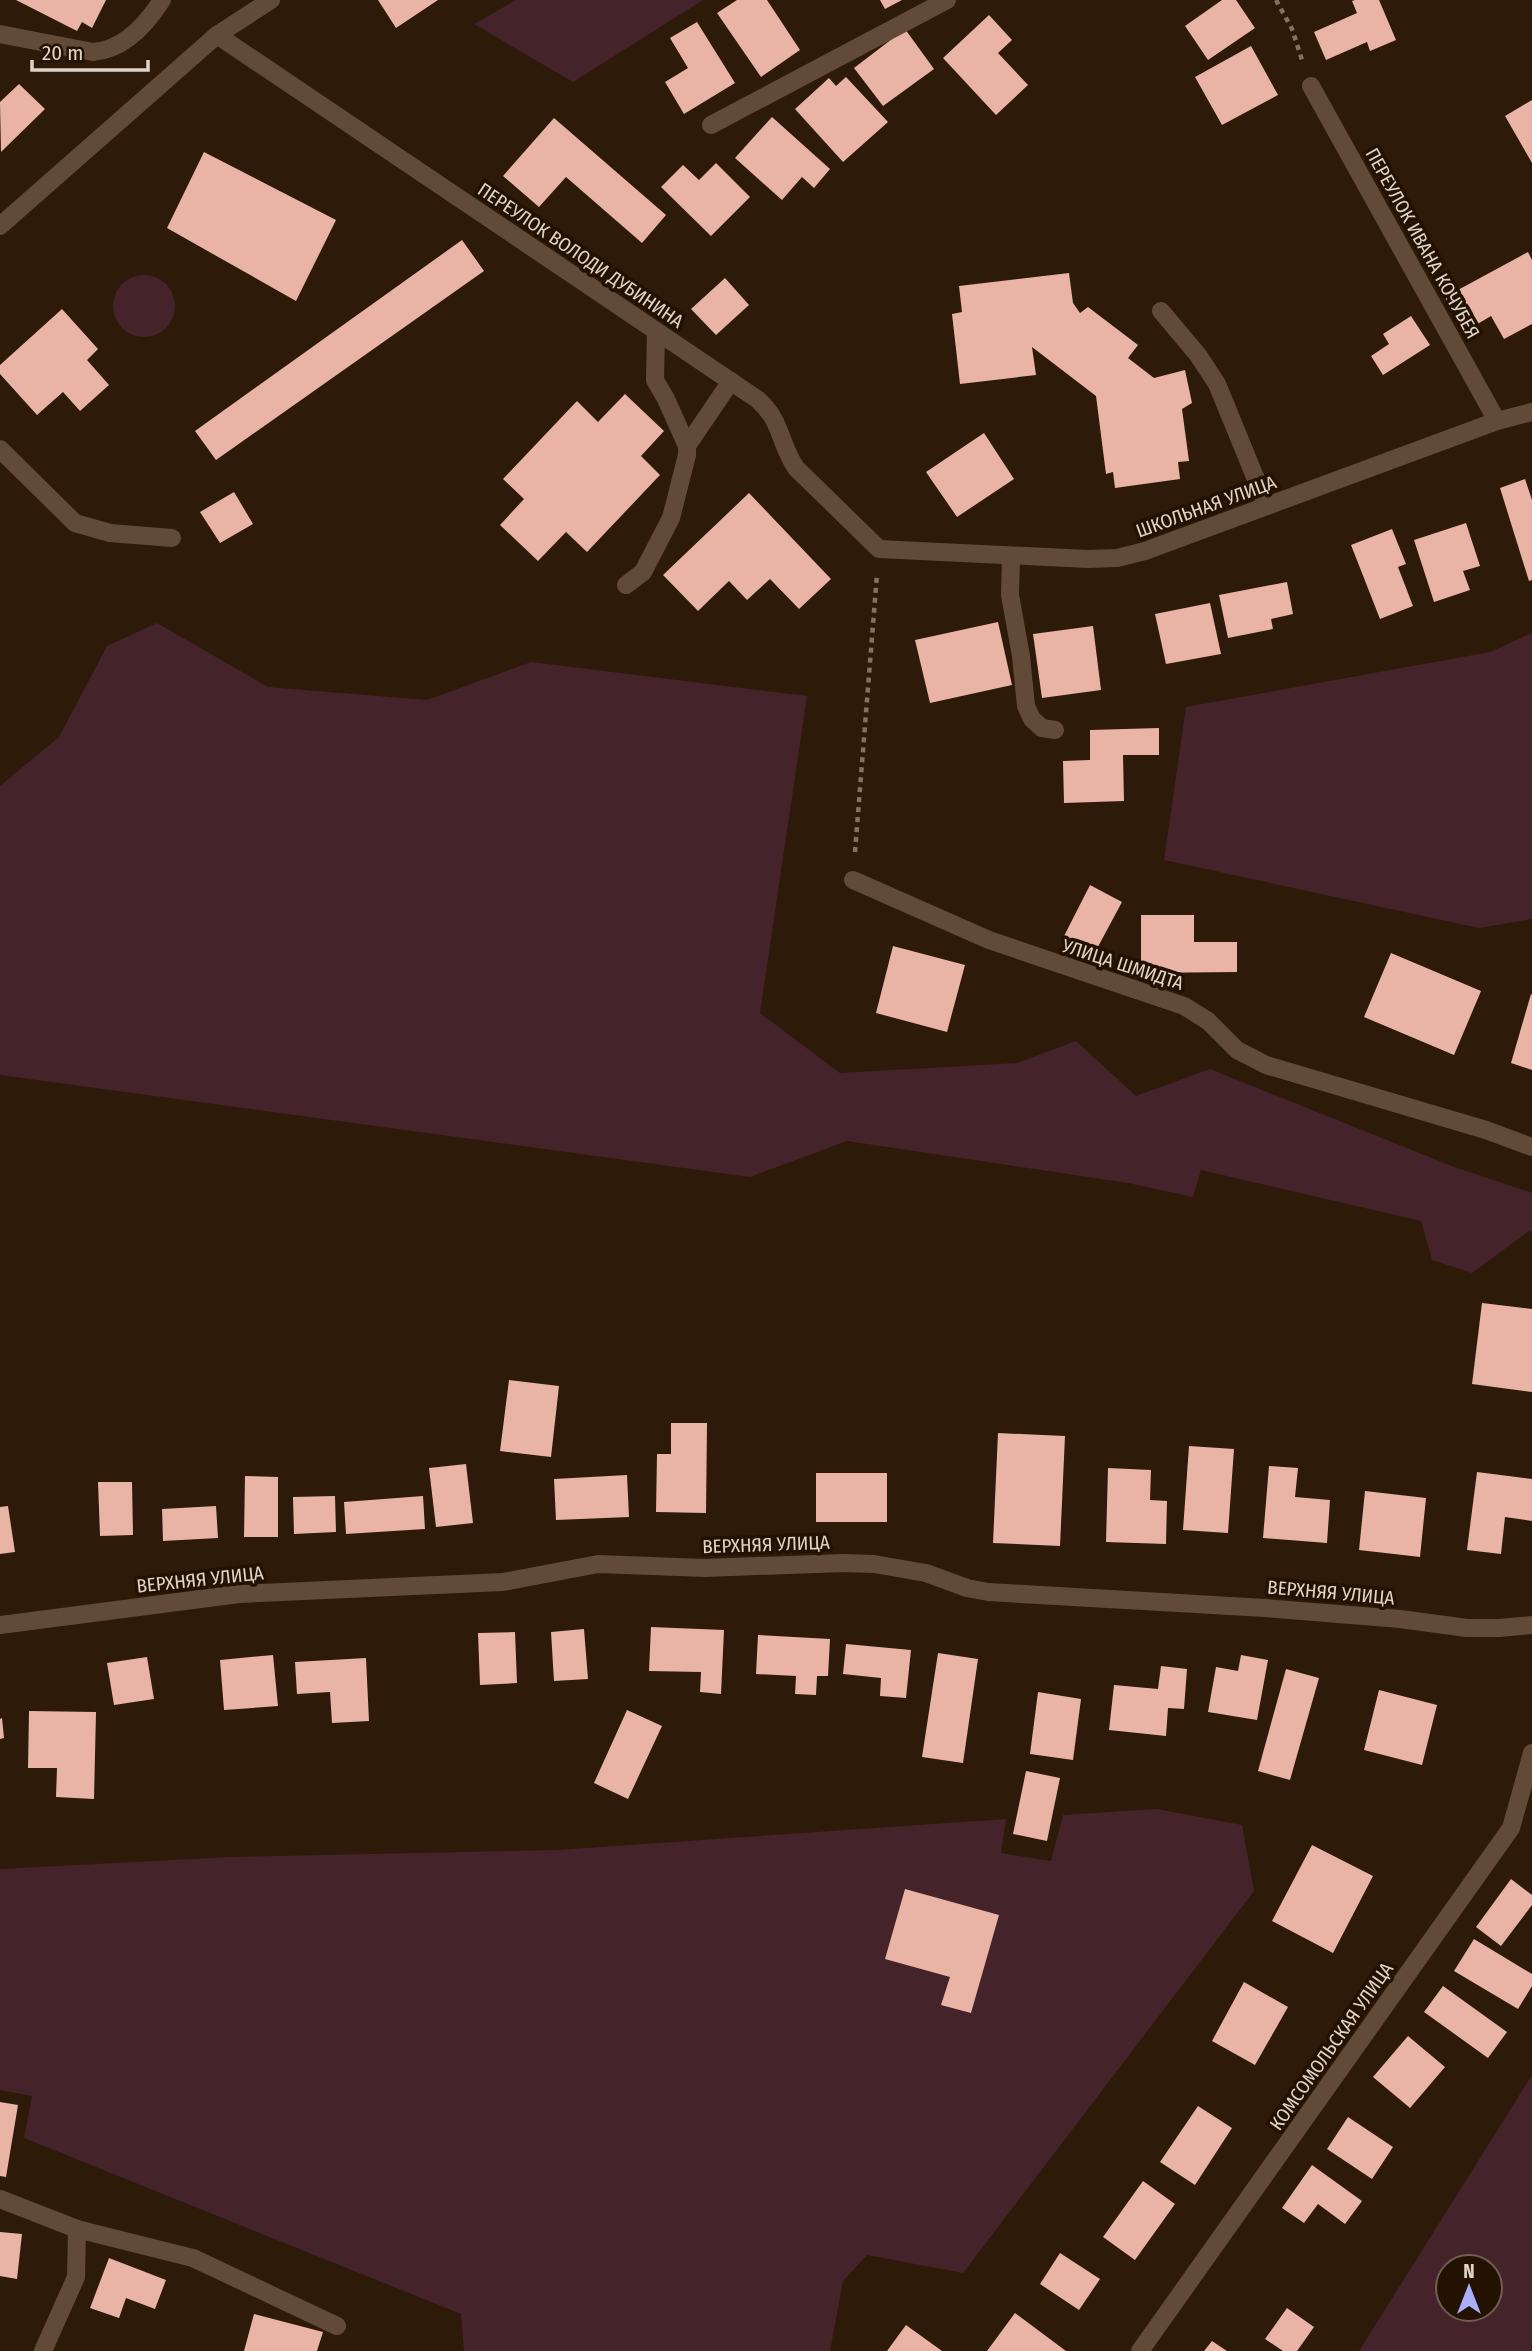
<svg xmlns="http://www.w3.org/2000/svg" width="1532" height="2351" viewBox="0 0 1532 2351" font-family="'Fira Sans Condensed',sans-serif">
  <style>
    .green { fill: #45232a; fill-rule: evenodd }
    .building { fill: #e9b4a6 }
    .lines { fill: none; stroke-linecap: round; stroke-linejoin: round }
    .path { stroke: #837364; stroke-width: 4.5; stroke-dasharray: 5 5; stroke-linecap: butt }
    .minor { stroke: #614b38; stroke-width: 18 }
    .labels { text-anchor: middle; stroke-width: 7; stroke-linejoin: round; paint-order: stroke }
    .street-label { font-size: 19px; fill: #e0d3c8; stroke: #231101 }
  </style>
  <rect width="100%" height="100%" fill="#2d1a08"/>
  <g class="green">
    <path d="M 516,0 L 703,0 L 573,82 L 474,24 Z"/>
    <circle cx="144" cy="306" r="31"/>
    <path d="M 157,623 L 268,687 L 427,700 L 531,662 L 807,696 L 760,1013 L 840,1073 L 1017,1063 L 1076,1041 L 1136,1096 L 1210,1069 L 1454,1167 L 1532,1193 L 1532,1233 L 1529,1231 L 1472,1273 L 1432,1260 L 1421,1221 L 1201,1170 L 1193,1197 L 1128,1183 L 847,1141 L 750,1177 L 0,1075 L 0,786 L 59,737 L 107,646 Z"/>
    <path d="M 1532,633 L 1532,919 L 1479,928 L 1164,860 L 1186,707 L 1490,652 Z"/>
    <path d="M 1157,1809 L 1242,1825 L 1254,1891 L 963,2273 L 867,2255 L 843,2281 L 830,2351 L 464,2351 L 461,2314 L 24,2138 L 32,2096 L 0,2090 L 0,1869 L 231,1857 L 557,1850 L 1006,1819 L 1001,1853 L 1051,1861 L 1063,1815 Z"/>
    <path d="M 1532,2075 L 1532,2351 L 1359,2351 ZM 1448,2267 L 1490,2267 L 1490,2309 L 1448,2309 Z"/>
  </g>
  <g class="building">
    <path d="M 16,0 L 106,0 L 92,28 L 82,22 L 77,31 Z"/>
    <path d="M 378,0 L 438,0 L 396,28 Z"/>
    <path d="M 737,0 L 767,0 L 800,50 L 761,77 L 717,13 Z"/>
    <path d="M 880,0 L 902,0 L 885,9 Z"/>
    <path d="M 1222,0 L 1236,0 L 1255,28 L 1208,60 L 1185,26 Z"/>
    <path d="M 1355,0 L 1379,0 L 1396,40 L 1370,51 L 1367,42 L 1326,60 L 1314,32 L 1357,13 L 1352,1 Z"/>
    <path d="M 989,15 L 1012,40 L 998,53 L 1028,85 L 996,115 L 943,58 Z"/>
    <path d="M 697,22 L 735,83 L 684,114 L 665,82 L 688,68 L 670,38 Z"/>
    <path d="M 905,29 L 934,69 L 883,106 L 854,68 Z"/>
    <path d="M 1251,46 L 1278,95 L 1222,125 L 1195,77 Z"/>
    <path d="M 846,77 L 888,122 L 843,162 L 795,109 L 829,78 L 836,86 Z"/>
    <path d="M 19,84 L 45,109 L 1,152 L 0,102 Z"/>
    <path d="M 1532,100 L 1532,163 L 1505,116 Z"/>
    <path d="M 772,117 L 830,169 L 814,188 L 802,177 L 782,200 L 735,158 Z"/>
    <path d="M 554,118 L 666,215 L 642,243 L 566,177 L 539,207 L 503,176 Z"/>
    <path d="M 204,152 L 336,220 L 296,301 L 167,228 Z"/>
    <path d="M 716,163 L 750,197 L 711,236 L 661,187 L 683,165 L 699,180 Z"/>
    <path d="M 462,240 L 484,271 L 216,460 L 195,431 Z"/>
    <path d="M 1528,252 L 1532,260 L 1532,324 L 1504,339 L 1491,316 L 1464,332 L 1445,297 Z"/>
    <path d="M 1069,273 L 1073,303 L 1080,313 L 1088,307 L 1138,345 L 1128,358 L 1154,378 L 1185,370 L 1192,403 L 1182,409 L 1189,461 L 1178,462 L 1180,479 L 1115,488 L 1113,472 L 1106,474 L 1096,396 L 1032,347 L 1036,375 L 960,384 L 952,314 L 962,312 L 959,286 Z"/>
    <path d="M 725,278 L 749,305 L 716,335 L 691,309 Z"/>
    <path d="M 62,309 L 98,349 L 87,360 L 109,385 L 80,411 L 63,392 L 37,415 L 0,374 L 0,365 Z"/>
    <path d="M 1411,316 L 1430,345 L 1383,375 L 1371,356 L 1389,344 L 1383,334 Z"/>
    <path d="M 625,394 L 664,431 L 641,456 L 660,475 L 587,552 L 566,532 L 538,561 L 500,525 L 524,499 L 503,479 L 577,401 L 598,422 Z"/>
    <path d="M 984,433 L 1014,479 L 957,517 L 926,472 Z"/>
    <path d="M 1525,479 L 1532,500 L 1532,580 L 1529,581 L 1500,488 Z"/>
    <path d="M 234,492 L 253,524 L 220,543 L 200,512 Z"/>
    <path d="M 749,493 L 831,579 L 799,609 L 770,579 L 747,600 L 729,581 L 698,611 L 663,575 Z"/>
    <path d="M 1466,523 L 1480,566 L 1463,571 L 1470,590 L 1434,602 L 1414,540 Z"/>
    <path d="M 1392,529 L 1406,564 L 1398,567 L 1413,606 L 1380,619 L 1351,545 Z"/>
    <path d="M 1287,582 L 1293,614 L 1271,619 L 1273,629 L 1228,638 L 1219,595 Z"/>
    <path d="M 1210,603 L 1221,654 L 1166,664 L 1155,614 Z"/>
    <path d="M 998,622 L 1012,685 L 930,703 L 915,640 Z"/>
    <path d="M 1093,626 L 1101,690 L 1042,698 L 1033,634 Z"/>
    <path d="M 1159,728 L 1159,755 L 1123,755 L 1124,801 L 1064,803 L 1063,761 L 1090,760 L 1090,730 Z"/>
    <path d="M 1090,885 L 1122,902 L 1093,956 L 1062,940 Z"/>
    <path d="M 1141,915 L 1194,915 L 1194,942 L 1237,942 L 1237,972 L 1141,973 Z"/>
    <path d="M 893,946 L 965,965 L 947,1032 L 876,1013 Z"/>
    <path d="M 1391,953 L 1481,991 L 1454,1055 L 1364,1017 Z"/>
    <path d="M 1531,994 L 1532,995 L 1532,1070 L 1511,1063 Z"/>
    <path d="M 1482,1303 L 1532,1309 L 1532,1392 L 1472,1384 Z"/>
    <path d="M 509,1380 L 559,1386 L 551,1457 L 500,1451 Z"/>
    <path d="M 671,1423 L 707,1423 L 706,1513 L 656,1512 L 657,1454 L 671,1454 Z"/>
    <path d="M 998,1433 L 1065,1436 L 1060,1546 L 993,1543 Z"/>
    <path d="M 1189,1446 L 1234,1449 L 1228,1533 L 1183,1530 Z"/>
    <path d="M 466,1464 L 473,1523 L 436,1527 L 429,1468 Z"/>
    <path d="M 1269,1466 L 1298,1468 L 1295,1497 L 1330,1500 L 1327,1543 L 1263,1538 Z"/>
    <path d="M 1108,1468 L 1151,1470 L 1150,1500 L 1167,1501 L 1166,1544 L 1106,1542 Z"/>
    <path d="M 1477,1472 L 1532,1479 L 1532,1521 L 1505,1517 L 1501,1554 L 1467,1550 Z"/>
    <rect x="816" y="1473" width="71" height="49"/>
    <path d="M 627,1475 L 629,1517 L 556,1520 L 554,1479 Z"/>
    <path d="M 245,1476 L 278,1477 L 278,1537 L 244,1537 Z"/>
    <path d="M 98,1482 L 132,1482 L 133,1535 L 100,1536 Z"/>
    <path d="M 1365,1491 L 1426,1498 L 1420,1557 L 1359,1550 Z"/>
    <path d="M 335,1496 L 336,1532 L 294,1534 L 293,1497 Z"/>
    <path d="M 423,1496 L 425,1529 L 346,1534 L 344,1502 Z"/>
    <path d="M 8,1506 L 15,1552 L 0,1554 L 0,1507 Z"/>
    <path d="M 216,1506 L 218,1538 L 163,1541 L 162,1509 Z"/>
    <path d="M 651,1627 L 724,1630 L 721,1694 L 700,1692 L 701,1672 L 649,1671 Z"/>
    <path d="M 584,1629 L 588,1679 L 554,1681 L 551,1632 Z"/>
    <path d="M 515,1632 L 517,1683 L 480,1685 L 478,1633 Z"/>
    <path d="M 758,1635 L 830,1639 L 828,1676 L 817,1676 L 816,1695 L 795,1694 L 796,1676 L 756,1674 Z"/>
    <path d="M 846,1644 L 911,1650 L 906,1698 L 880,1696 L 881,1678 L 843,1674 Z"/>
    <path d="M 938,1653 L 978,1659 L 963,1763 L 922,1757 Z"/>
    <path d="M 273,1655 L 278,1706 L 224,1710 L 220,1660 Z"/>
    <path d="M 1241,1655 L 1268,1660 L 1257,1720 L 1208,1712 L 1216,1667 L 1238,1671 Z"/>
    <path d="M 147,1657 L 154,1699 L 114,1705 L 107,1663 Z"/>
    <path d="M 366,1658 L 369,1721 L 332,1723 L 330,1692 L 297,1694 L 295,1662 Z"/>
    <path d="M 1161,1666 L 1187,1669 L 1184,1709 L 1168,1708 L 1166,1736 L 1109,1730 L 1114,1685 L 1158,1689 Z"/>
    <path d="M 1286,1669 L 1319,1678 L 1290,1780 L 1258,1771 Z"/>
    <path d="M 1379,1690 L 1437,1705 L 1422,1765 L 1364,1750 Z"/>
    <path d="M 1038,1692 L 1081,1699 L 1073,1760 L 1030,1754 Z"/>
    <path d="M 627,1710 L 662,1726 L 628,1799 L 594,1783 Z"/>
    <path d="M 29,1711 L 96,1712 L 94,1799 L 56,1797 L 57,1768 L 28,1768 Z"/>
    <path d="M 2,1718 L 4,1738 L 0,1739 L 0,1719 Z"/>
    <path d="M 1026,1771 L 1060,1778 L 1047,1841 L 1013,1834 Z"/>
    <path d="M 1312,1845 L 1373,1876 L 1333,1953 L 1272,1921 Z"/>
    <path d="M 1511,1879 L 1532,1895 L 1532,1905 L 1501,1946 L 1476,1927 Z"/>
    <path d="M 905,1889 L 999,1915 L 971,2013 L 941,2005 L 950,1977 L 885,1959 Z"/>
    <path d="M 1474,1939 L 1532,1974 L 1532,1986 L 1518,2009 L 1454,1971 Z"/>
    <path d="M 1244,1982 L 1288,2007 L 1255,2065 L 1212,2041 Z"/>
    <path d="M 1443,1986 L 1507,2032 L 1488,2058 L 1424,2012 Z"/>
    <path d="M 1408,2036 L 1445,2067 L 1410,2108 L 1373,2077 Z"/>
    <path d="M 0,2102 L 18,2105 L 6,2177 L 0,2176 Z"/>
    <path d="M 1198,2106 L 1232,2128 L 1195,2185 L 1160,2162 Z"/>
    <path d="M 1348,2117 L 1393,2147 L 1372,2179 L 1327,2149 Z"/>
    <path d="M 1312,2165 L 1362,2201 L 1345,2224 L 1318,2204 L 1304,2223 L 1282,2208 Z"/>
    <path d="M 1143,2181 L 1175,2204 L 1135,2260 L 1103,2237 Z"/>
    <path d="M 0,2232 L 22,2234 L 17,2279 L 0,2276 Z"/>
    <path d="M 1060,2253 L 1100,2279 L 1079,2310 L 1040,2284 Z"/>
    <path d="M 109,2258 L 166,2280 L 155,2309 L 126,2298 L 119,2318 L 90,2308 Z"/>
    <path d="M 1287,2308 L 1314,2327 L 1297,2351 L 1283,2351 L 1265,2339 Z"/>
    <path d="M 1015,2313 L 1066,2351 L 987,2351 Z"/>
    <path d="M 254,2314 L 323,2332 L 317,2351 L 244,2351 Z"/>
    <path d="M 906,2325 L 942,2351 L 887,2351 Z"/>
    <path d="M 1212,2341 L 1227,2351 L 1204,2351 Z"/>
  </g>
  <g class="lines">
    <g class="path">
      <path d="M 1276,0 L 1292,29 L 1302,60"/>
      <path d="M 855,852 L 877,574"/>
    </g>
    <g class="minor">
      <path d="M 0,34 L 93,52 C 123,50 146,25 162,0"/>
      <path d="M 217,35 L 757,399 C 782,420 779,443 796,468 L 879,549 L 1088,559 L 1117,558 L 1145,551 L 1497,421 L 1532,412"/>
      <path d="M 1311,86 L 1497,421"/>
      <path d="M 711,125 L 947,0"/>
      <path d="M 0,226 L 217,35 L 271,0"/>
      <path d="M 1161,311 L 1198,355 L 1217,384 L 1267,506"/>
      <path d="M 687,446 L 731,381"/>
      <path d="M 0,449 L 75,523 L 110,533 L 172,538"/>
      <path d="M 1011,556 L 1010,595 L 1021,656 L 1026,706 L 1032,719 L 1042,728 L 1055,730"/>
      <path d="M 626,585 L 643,572 L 671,518 L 687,455 L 687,446 L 666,399 L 655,380 L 656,331"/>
      <path d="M 853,880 L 989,940 L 1184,1006 L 1208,1021 L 1237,1050 L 1266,1065 L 1486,1130 L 1532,1147"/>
      <path d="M 0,1625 L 239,1594 L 503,1582 L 598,1564 L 705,1568 L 843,1563 L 874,1564 L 926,1573 L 967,1588 L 988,1592 L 1265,1608 L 1400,1619 L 1467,1628 L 1499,1628 L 1532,1625"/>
      <path d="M 0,2199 L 77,2229 L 76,2277 L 43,2351"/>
      <path d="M 77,2229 L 193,2258 L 337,2326"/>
      <path d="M 1140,2351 L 1511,1828 L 1532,1753"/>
    </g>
  </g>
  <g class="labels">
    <g class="street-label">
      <text transform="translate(1423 243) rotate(61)" y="7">ПЕРЕУЛОК ИВАНА КОЧУБЕЯ</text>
      <text transform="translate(581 255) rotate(34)" y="7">ПЕРЕУЛОК ВОЛОДИ ДУБИНИНА</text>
      <text transform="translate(1206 506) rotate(-20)" y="7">ШКОЛЬНАЯ УЛИЦА</text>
      <text transform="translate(1123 964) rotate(18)" y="7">УЛИЦА ШМИДТА</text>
      <text transform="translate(766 1544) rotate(-2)" y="7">ВЕРХНЯЯ УЛИЦА</text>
      <text transform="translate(200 1579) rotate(-6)" y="7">ВЕРХНЯЯ УЛИЦА</text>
      <text transform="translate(1331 1592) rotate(5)" y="7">ВЕРХНЯЯ УЛИЦА</text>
      <text transform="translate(1331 2046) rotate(-55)" y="7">КОМСОМОЛЬСКАЯ УЛИЦА</text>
    </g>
  </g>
  <g transform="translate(1469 2288)"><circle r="33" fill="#231101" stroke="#6f5f51" stroke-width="2"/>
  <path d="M0-5L12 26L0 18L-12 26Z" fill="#abaffb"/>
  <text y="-10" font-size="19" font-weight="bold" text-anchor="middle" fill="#e0d3c8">N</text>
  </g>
  <path d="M32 60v10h116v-10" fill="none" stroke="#e0d3c8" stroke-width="3.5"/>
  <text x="42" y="60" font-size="21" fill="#e0d3c8" stroke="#231101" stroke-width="5" paint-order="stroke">20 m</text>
</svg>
